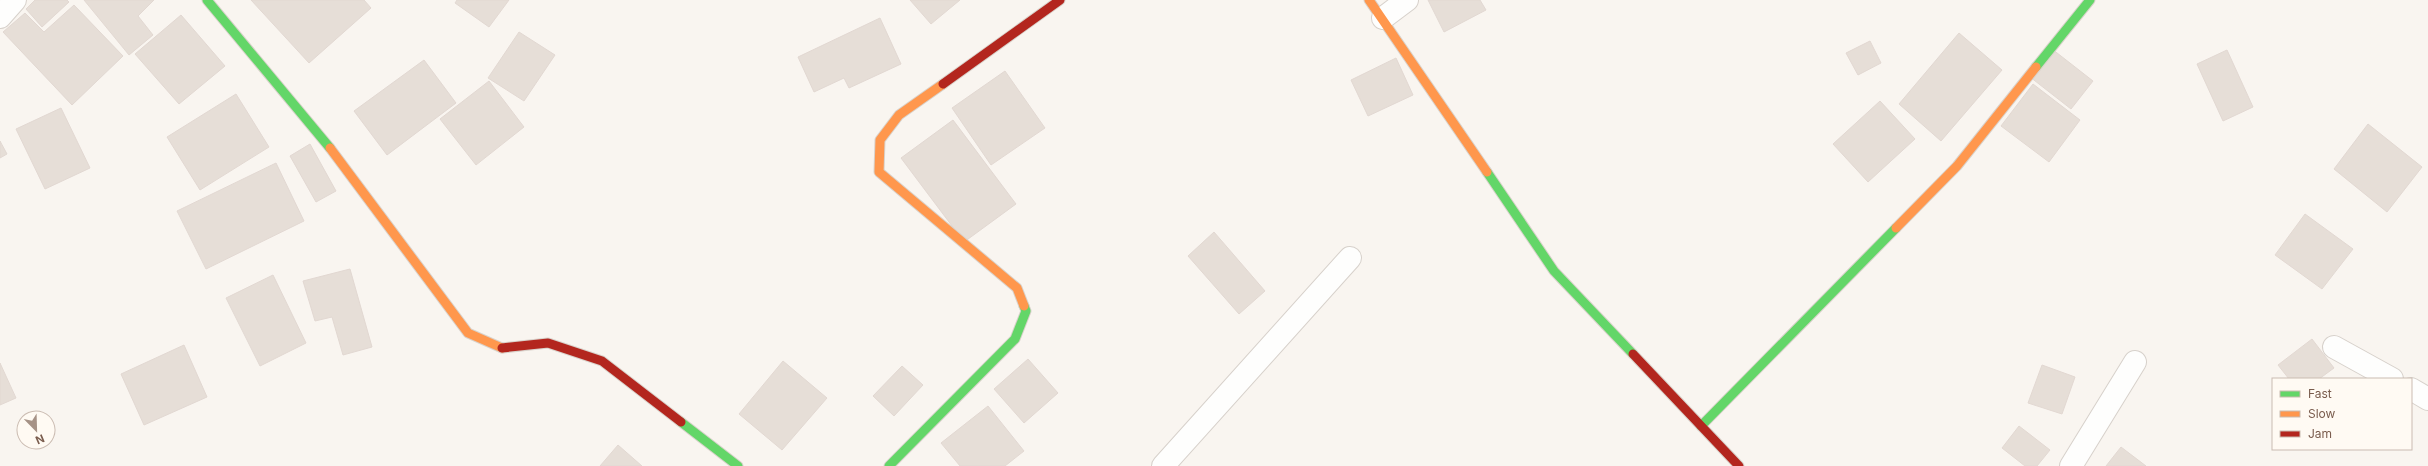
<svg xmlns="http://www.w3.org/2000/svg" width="2428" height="466" viewBox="0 0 2428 466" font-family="Inter,sans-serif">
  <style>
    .building { fill: #e6ded7; stroke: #e2d8d2 }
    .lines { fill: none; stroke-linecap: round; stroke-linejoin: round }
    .street-casing { stroke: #d7d1cb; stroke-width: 24 }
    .fast-casing { stroke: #d9d2cb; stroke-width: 11 }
    .slow-casing { stroke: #d9d2cb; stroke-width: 11 }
    .jam-casing { stroke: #d9d2cb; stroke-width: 11 }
    .street { stroke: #fefefd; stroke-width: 22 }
    .fast { stroke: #63d668; stroke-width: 9 }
    .slow { stroke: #ff974d; stroke-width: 9 }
    .jam { stroke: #b3261e; stroke-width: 9 }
  </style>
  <rect width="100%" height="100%" fill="#f9f5f0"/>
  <g class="building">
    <path d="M 35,0 L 67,0 L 69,2 L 42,27 L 26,9 Z"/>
    <path d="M 84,0 L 154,0 L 138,16 L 153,35 L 129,55 Z"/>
    <path d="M 251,0 L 364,0 L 371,8 L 309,63 Z"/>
    <path d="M 457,0 L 509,0 L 489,27 L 455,3 Z"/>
    <path d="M 910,0 L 960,0 L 931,24 Z"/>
    <path d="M 1428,0 L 1480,0 L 1486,10 L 1444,32 Z"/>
    <path d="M 74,5 L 123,56 L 72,105 L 3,32 L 25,13 L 44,32 Z"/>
    <path d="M 181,15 L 225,66 L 179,104 L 135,54 Z"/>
    <path d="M 880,18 L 901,64 L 849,88 L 844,78 L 814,92 L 798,57 Z"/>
    <path d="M 519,32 L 555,55 L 524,101 L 488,78 Z"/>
    <path d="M 1959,33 L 2002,70 L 1941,141 L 1899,104 Z"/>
    <path d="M 1870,41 L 1881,63 L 1858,75 L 1846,53 Z"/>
    <path d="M 2052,49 L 2093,81 L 2071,109 L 2030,77 Z"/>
    <path d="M 2227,50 L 2253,107 L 2223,121 L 2197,64 Z"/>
    <path d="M 1396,58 L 1413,95 L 1368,116 L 1351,80 Z"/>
    <path d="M 424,60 L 456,103 L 387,155 L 354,111 Z"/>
    <path d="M 1005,71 L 1045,128 L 991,165 L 952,108 Z"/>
    <path d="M 489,81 L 524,127 L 476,165 L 440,119 Z"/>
    <path d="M 2033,84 L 2080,120 L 2049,162 L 2001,126 Z"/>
    <path d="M 236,94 L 269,147 L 200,190 L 167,137 Z"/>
    <path d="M 1880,101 L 1915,139 L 1868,182 L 1833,144 Z"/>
    <path d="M 61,108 L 90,168 L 45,189 L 16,129 Z"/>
    <path d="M 953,120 L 1016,204 L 964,242 L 901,158 Z"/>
    <path d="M 2368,124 L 2422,167 L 2387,212 L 2334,169 Z"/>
    <path d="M 0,141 L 7,154 L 0,158 Z"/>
    <path d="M 310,144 L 336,191 L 316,202 L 290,156 Z"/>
    <path d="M 276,163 L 304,221 L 206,269 L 177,211 Z"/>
    <path d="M 2305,214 L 2353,249 L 2322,289 L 2275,255 Z"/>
    <path d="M 1214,232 L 1265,291 L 1239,314 L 1188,256 Z"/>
    <path d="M 350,269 L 372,347 L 343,355 L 332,317 L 315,321 L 303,281 Z"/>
    <path d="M 273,275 L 306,343 L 260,366 L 226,298 Z"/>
    <path d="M 2312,339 L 2334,368 L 2319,379 L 2289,379 L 2278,365 Z"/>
    <path d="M 184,345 L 207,397 L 144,425 L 121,374 Z"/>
    <path d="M 1028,359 L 1058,393 L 1024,423 L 994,389 Z"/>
    <path d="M 783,361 L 827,398 L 782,450 L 739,414 Z"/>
    <path d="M 0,363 L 16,398 L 0,405 Z"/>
    <path d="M 2042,365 L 2075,377 L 2062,414 L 2028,403 Z"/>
    <path d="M 902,366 L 923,385 L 894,416 L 873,396 Z"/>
    <path d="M 988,406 L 1024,451 L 1005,466 L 960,466 L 941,443 Z"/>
    <path d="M 2019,426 L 2050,450 L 2037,466 L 2025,466 L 2002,448 Z"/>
    <path d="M 618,445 L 642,466 L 600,466 Z"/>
    <path d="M 2121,447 L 2146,466 L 2106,466 Z"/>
  </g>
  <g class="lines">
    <defs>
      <g id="street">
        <path d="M 0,17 L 15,0"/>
        <path d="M 1383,18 L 1407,0"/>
        <path d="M 2334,347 L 2392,379"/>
        <path d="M 2411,389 L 2428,399"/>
        <path d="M 1163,466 L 1350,258"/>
        <path d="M 2071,466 L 2135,362"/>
      </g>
      <g id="fast">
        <path d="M 207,0 L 330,148"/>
        <path d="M 2036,67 L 2090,0"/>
        <path d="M 1487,172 L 1554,271 L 1633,354"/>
        <path d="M 681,422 L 738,466"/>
        <path d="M 1701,426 L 1896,228"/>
        <path d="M 889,466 L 1015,339 L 1026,311 L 1024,306"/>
      </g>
      <g id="slow">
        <path d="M 1369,0 L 1487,172"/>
        <path d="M 943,84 L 899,115 L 880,140 L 879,172 L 1017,288 L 1024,306"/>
        <path d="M 330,148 L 468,333 L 502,348"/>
        <path d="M 1896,228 L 1957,166 L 2036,67"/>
      </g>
      <g id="jam">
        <path d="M 943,84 L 1060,0"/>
        <path d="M 502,348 L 548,343 L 602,361 L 681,422"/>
        <path d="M 1633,354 L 1739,466"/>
      </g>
    </defs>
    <use href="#street" class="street-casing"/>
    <use href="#fast" class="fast-casing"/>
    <use href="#slow" class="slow-casing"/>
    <use href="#jam" class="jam-casing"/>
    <use href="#street" class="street"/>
    <use href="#fast" class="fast"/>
    <use href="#slow" class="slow"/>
    <use href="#jam" class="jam"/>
  </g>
  <rect x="2272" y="378" width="140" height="72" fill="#fffaf3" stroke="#cabbb1"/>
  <rect x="2280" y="391" width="20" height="6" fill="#63d668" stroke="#cabbb1"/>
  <text x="2308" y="398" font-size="12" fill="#7a5c4d">Fast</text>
  <rect x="2280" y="411" width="20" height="6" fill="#ff974d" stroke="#cabbb1"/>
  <text x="2308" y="418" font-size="12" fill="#7a5c4d">Slow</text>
  <rect x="2280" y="431" width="20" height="6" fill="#b3261e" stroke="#cabbb1"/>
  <text x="2308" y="438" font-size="12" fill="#7a5c4d">Jam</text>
  <g transform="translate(36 430) rotate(157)"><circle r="19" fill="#fffaf3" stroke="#cabbb1"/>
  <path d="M0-3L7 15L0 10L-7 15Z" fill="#a69286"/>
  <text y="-6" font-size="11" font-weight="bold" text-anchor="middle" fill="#7a5c4d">N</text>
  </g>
</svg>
